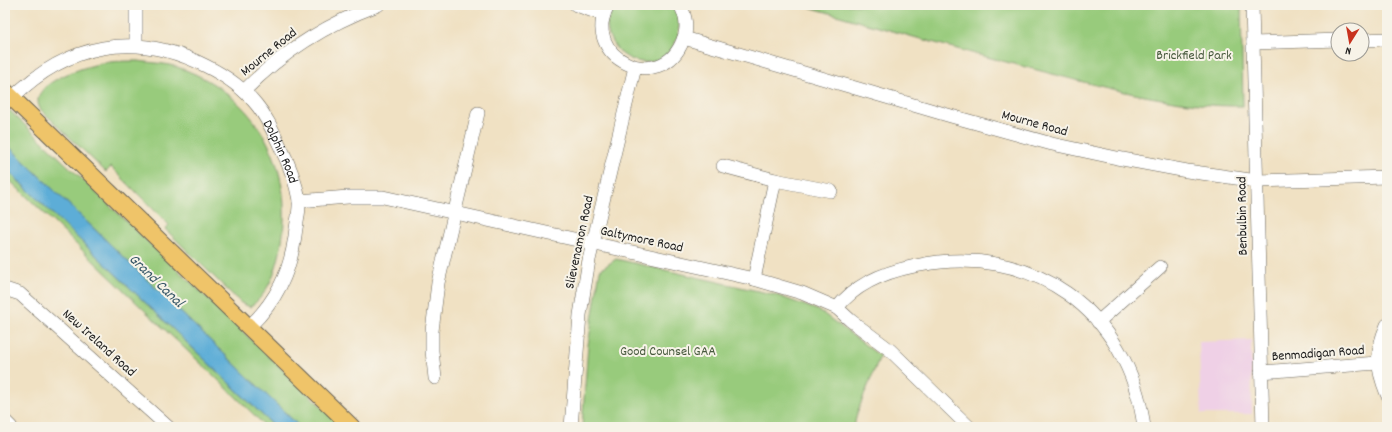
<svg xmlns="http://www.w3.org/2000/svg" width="1392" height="432" viewBox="0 0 1392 432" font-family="Dekko,sans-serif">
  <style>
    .built { fill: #efd0e6 }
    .green { fill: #98cb7b; stroke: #5a744c }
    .water { fill: #5dadd7; stroke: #3c647a }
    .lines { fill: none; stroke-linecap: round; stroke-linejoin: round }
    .minor-casing { stroke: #666156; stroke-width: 14 }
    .major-casing { stroke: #666156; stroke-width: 18 }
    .minor { stroke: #fff; stroke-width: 13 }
    .major { stroke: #efc469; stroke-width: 16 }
    .labels { text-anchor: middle; stroke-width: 4; stroke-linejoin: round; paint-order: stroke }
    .street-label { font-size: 14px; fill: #1c1c1c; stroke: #f7f3e8 }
    .park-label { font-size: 14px; fill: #47593d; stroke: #f7f3e8 }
    .water-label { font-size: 15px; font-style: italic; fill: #365667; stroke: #f7f3e8 }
  </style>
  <rect width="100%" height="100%" fill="#f7f3e8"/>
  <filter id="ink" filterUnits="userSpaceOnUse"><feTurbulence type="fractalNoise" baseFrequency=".025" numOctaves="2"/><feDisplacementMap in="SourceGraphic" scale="8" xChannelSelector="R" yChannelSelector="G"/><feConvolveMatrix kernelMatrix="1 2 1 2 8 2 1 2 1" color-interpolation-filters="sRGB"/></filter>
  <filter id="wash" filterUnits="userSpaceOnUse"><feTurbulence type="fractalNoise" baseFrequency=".012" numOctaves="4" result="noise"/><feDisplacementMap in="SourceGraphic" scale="16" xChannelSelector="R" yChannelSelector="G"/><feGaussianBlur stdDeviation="0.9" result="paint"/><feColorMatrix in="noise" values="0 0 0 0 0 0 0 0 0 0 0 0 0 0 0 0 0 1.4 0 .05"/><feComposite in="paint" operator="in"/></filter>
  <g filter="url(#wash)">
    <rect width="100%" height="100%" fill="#f0e1c3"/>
    <path class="built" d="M 1251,340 L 1252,414 L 1201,414 L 1199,342 Z"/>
    <g class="green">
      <path d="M 614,5 L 673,5 C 687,26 676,59 649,62 C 627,64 608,46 607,25 C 607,19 612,11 614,5 Z"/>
      <path d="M 802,5 L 1241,5 L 1243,106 C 1175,107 1106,88 1041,71 C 961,51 881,28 802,5 Z"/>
      <path d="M 138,61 C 152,63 167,63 180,68 C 257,95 296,168 281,247 C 277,268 269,294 250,307 L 241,303 L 165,229 L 169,225 L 111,167 L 106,172 L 41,110 C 23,83 91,64 110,62 C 119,61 129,61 138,61 Z"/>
      <path d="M 5,106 L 343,427 L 300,427 L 5,143 Z"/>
      <path d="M 5,168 L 275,427 L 266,427 C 226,386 184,348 143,309 C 97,265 52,220 5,176 Z"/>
      <path d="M 616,259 L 776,295 L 820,311 L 880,356 L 857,413 L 854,427 L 582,427 L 588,345 L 600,270 Z"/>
    </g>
    <path class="water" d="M 5,143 L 300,427 L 275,427 L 5,168 Z"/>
  </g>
  <g filter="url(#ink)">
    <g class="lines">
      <defs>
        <g id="minor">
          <path d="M 576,5 L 604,15"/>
          <path d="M 608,5 C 579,58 662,96 683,40 C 688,29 686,16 680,5"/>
          <path d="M 1252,5 L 1263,427"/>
          <path d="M 684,38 L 951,116 L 1052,144 L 1117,158 L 1187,171 L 1257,181 L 1387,177"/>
          <path d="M 1362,40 L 1387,39"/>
          <path d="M 1253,43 L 1338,40"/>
          <path d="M 136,45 L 136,5"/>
          <path d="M 244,91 C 282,52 327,24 378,5"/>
          <path id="s1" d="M 12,98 C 68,43 135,30 206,66 C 224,75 243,88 256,104 C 267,117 273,131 280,146 C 288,162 296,182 299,200 C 300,211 296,225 295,236 C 290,273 276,301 250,326"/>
          <path d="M 723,166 L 775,180 L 831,191"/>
          <path d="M 299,201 L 348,197 L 383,197 L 754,279 L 802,293 L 837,308 L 850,320 L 890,350 L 969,427"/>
          <path d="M 754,279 L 775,180"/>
          <path d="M 5,289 L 20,294 L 168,427"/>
          <path d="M 837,308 C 856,283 885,272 915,266 C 1030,241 1129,310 1144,427"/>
          <path d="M 1098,322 L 1160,267"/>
          <path d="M 1387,325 C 1375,353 1376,367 1387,394"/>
          <path d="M 1261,372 L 1377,363"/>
          <path d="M 435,378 L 432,351 L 432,331 L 438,283 L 478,113"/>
          <path d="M 5,421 L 11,427"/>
          <path d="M 571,427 L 580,315 L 589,260 L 635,67"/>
        </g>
        <path id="major" d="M 5,91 L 352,427"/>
      </defs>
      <use href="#minor" class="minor-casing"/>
      <use href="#major" class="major-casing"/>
      <use href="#minor" class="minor"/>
      <use href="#major" class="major"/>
    </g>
  </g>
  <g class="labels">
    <g class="street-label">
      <text transform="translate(268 51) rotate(-39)" y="5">Mourne Road</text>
      <text transform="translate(1035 122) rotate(15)" y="5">Mourne Road</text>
      <text dy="5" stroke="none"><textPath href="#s1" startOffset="329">Dolphin Road</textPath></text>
      <text transform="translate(1241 216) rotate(-91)" y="5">Benbulbin Road</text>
      <text transform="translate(642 238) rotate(12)" y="5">Galtymore Road</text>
      <text transform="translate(578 242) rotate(-78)" y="5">Slievenamon Road</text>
      <text transform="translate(100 342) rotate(42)" y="5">New Ireland Road</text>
      <text transform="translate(1318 352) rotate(-4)" y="5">Benmadigan Road</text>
    </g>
    <g class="park-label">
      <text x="1194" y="59">Brickfield Park</text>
      <text x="668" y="355">Good Counsel GAA</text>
    </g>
    <g class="water-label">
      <text transform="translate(157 280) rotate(44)" y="5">Grand Canal</text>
    </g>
  </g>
  <rect width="1392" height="432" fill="none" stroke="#f7f3e8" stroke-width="20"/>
  <g transform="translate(1350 42) rotate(191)"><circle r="19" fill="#f7f3e8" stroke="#9f9d96"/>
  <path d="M0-3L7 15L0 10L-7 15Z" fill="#c8321e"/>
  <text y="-6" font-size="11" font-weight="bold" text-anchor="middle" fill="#1c1c1c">N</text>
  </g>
</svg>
